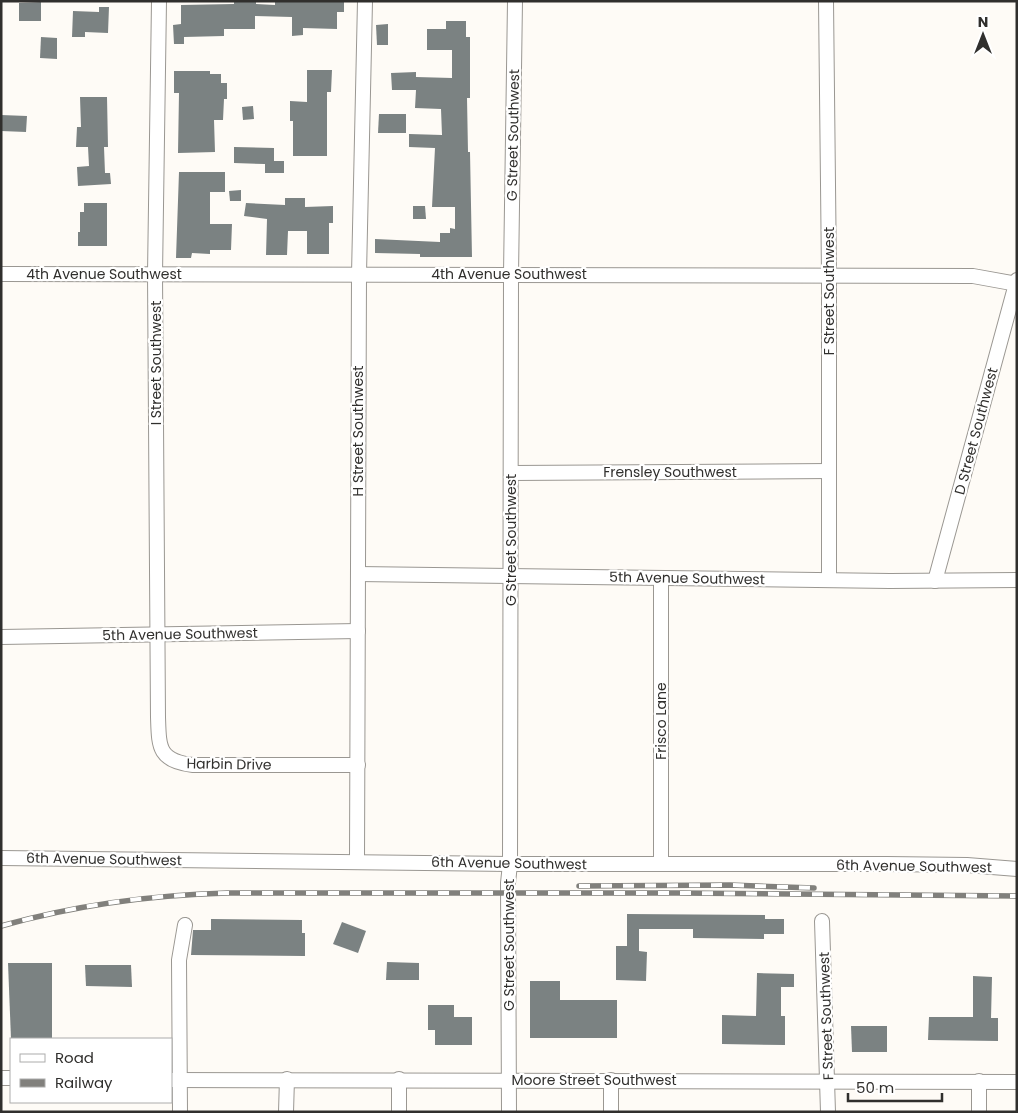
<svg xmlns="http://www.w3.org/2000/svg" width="1018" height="1113" viewBox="0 0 1018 1113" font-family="Poppins,sans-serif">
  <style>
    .building { fill: #7b8282 }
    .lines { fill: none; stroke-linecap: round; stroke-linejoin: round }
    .street-casing { stroke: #9a9792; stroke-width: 16 }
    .street { stroke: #fff; stroke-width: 14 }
    .rail-casing { stroke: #81807c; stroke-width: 5.5 }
    .rail { stroke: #fff; stroke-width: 4; stroke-dasharray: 11; stroke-linecap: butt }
    .labels { text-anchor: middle; stroke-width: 4.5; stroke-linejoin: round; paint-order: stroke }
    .street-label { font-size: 14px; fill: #302f2d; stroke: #fff }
  </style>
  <rect width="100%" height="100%" fill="#fefbf6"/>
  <g class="building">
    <path d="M 234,1 L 256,1 L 256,4 L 275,5 L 275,1 L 344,1 L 344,12 L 337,12 L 337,29 L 303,28 L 303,35 L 292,36 L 292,17 L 255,16 L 255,29 L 224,29 L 224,36 L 184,37 L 184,44 L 174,44 L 173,25 L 181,24 L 181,5 L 234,4 Z"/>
    <path d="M 41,2 L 41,21 L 19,21 L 19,3 Z"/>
    <path d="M 99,7 L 109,7 L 108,33 L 85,32 L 85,37 L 72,37 L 73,11 L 99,12 Z"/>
    <path d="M 446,21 L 466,21 L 466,37 L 470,37 L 470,98 L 467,98 L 468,152 L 470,152 L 472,257 L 420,257 L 420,254 L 375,253 L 375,239 L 440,242 L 440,233 L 450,233 L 450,228 L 455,229 L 455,207 L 432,207 L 435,148 L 409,147 L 409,134 L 442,135 L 441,109 L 415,108 L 416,90 L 392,90 L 391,73 L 416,72 L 416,77 L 452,78 L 452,50 L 427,50 L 427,29 L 446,29 Z"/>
    <path d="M 388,24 L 388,45 L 377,45 L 376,25 Z"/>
    <path d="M 41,37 L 57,38 L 57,59 L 40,58 Z"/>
    <path d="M 307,70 L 332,70 L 331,92 L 327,92 L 327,156 L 293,156 L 293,121 L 290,121 L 290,101 L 307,102 Z"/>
    <path d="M 174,71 L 210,71 L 210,74 L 221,74 L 221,83 L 227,83 L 227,99 L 224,99 L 223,120 L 214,120 L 215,152 L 178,153 L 179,93 L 174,93 Z"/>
    <path d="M 80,97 L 107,97 L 108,147 L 104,147 L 105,173 L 110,173 L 111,184 L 78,186 L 77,167 L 89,166 L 88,147 L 76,147 L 77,127 L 81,127 Z"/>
    <path d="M 253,106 L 254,119 L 243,120 L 242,107 Z"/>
    <path d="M 379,114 L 406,114 L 406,133 L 378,133 Z"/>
    <path d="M 1,115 L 27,116 L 26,132 L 1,131 Z"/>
    <path d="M 234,147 L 274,148 L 274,161 L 284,161 L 284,173 L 265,173 L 265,164 L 234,163 Z"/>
    <path d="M 179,172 L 225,172 L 225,192 L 210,192 L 210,224 L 232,224 L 231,250 L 210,250 L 210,254 L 192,253 L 191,258 L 176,258 Z"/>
    <path d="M 241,190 L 241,201 L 230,201 L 229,191 Z"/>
    <path d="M 285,198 L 305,198 L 305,207 L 333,206 L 333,223 L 329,223 L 329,254 L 307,254 L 307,231 L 288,231 L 287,255 L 266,255 L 267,219 L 244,216 L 246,203 L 285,205 Z"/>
    <path d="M 84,203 L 107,203 L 107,246 L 78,246 L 78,232 L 80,232 L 80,212 L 84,212 Z"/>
    <path d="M 413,206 L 425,206 L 426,219 L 413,219 Z"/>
    <path d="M 627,914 L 765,915 L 765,919 L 784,919 L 784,934 L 764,934 L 764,939 L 693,938 L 693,929 L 639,929 L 639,951 L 647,952 L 646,981 L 616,980 L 616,946 L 627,946 Z"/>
    <path d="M 211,919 L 302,920 L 302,933 L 305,933 L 305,956 L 191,955 L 193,930 L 211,930 Z"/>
    <path d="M 342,922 L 366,931 L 358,953 L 333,944 Z"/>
    <path d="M 387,962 L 419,963 L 419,980 L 386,980 Z"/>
    <path d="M 8,963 L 52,963 L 52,1039 L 11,1039 Z"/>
    <path d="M 85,965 L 131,965 L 132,987 L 86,986 Z"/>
    <path d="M 757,973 L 794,974 L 794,987 L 781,987 L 781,1016 L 785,1016 L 785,1045 L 722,1044 L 722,1015 L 756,1016 Z"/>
    <path d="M 973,976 L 992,977 L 991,1018 L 998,1018 L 998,1041 L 928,1040 L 929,1017 L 973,1017 Z"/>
    <path d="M 530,981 L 560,981 L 560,1000 L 617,1000 L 617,1038 L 530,1038 Z"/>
    <path d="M 428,1005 L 454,1005 L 454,1017 L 472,1017 L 472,1045 L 435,1045 L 435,1030 L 428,1030 Z"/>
    <path d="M 851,1026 L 887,1026 L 887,1052 L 852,1052 Z"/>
  </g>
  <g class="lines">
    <defs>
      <g id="street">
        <path d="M 159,1 L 155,274 L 158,717 C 159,747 158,761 193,765 L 358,765"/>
        <path d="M 826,1 L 829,275 L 829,580"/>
        <path d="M 1,274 L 973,276 L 1017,284"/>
        <path d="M 511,473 L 829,471"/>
        <path d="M 358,574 L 890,581 L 1017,580"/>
        <path d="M 661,578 L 661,864"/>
        <path d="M 935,581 L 1017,280"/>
        <path d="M 1,637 L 358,631"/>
        <path d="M 1,858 L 510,864 L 887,864 L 967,865 L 1017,869"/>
        <path d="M 357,861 L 359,274 L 365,1"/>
        <path d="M 822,921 L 828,1112"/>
        <path d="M 1,1078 L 11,1078"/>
        <path d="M 171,1080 L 1017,1082"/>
        <path d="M 611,1080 L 611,1112"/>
        <path d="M 979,1081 L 979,1112"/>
        <path d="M 180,1112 L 179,960 L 185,925"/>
        <path d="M 286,1112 L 287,1079"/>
        <path d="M 399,1112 L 399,1079"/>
        <path d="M 509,1112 L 508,883 L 510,864 L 511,274 L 515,1"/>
      </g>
    </defs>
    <use href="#street" class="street-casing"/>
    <use href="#street" class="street"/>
    <defs>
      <g id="rail">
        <path d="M 579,886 L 730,885 L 814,888"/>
        <path d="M 1,926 C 76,905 150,895 227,893 L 678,893 L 1017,896"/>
      </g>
    </defs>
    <use href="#rail" class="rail-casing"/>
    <use href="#rail" class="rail"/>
  </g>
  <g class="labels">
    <g class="street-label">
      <text transform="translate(513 135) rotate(-89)" y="5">G Street Southwest</text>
      <text x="104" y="279">4th Avenue Southwest</text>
      <text x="509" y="279">4th Avenue Southwest</text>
      <text transform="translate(829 291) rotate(-90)" y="5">F Street Southwest</text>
      <text transform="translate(156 363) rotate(-90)" y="5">I Street Southwest</text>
      <text transform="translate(358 431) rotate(-90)" y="5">H Street Southwest</text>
      <text transform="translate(976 431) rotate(-75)" y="5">D Street Southwest</text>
      <text x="670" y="477">Frensley Southwest</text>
      <text transform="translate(511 540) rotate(-90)" y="5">G Street Southwest</text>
      <text transform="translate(687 578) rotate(1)" y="5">5th Avenue Southwest</text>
      <text transform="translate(180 634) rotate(-1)" y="5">5th Avenue Southwest</text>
      <text transform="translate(661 721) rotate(-90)" y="5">Frisco Lane</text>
      <text transform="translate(229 764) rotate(1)" y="5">Harbin Drive</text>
      <text transform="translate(104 859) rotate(1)" y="5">6th Avenue Southwest</text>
      <text transform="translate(509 863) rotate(1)" y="5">6th Avenue Southwest</text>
      <text transform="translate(914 866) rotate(1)" y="5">6th Avenue Southwest</text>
      <text transform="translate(509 945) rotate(-90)" y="5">G Street Southwest</text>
      <text transform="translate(826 1016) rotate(-92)" y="5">F Street Southwest</text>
      <text x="594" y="1085">Moore Street Southwest</text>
    </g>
  </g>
  <rect width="1018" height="1113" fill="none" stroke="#302f2d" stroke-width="5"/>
  <rect x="10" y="1038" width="162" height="65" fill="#ffffff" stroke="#acacab"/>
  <rect x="20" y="1054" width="25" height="8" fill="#ffffff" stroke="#acacab"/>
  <text x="55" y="1063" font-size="15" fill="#302f2d">Road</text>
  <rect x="20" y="1079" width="25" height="8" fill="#81807c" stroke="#acacab"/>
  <text x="55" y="1088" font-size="15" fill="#302f2d">Railway</text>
  <g transform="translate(983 35)" stroke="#ffffff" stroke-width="4" paint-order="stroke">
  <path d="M0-4L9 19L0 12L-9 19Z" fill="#302f2d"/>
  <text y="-8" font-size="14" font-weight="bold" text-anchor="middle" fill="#302f2d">N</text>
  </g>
  <path d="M848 1093v8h94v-8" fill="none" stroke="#302f2d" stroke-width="2.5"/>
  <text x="856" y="1093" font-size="15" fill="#302f2d" stroke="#ffffff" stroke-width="4" paint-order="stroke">50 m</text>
</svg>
